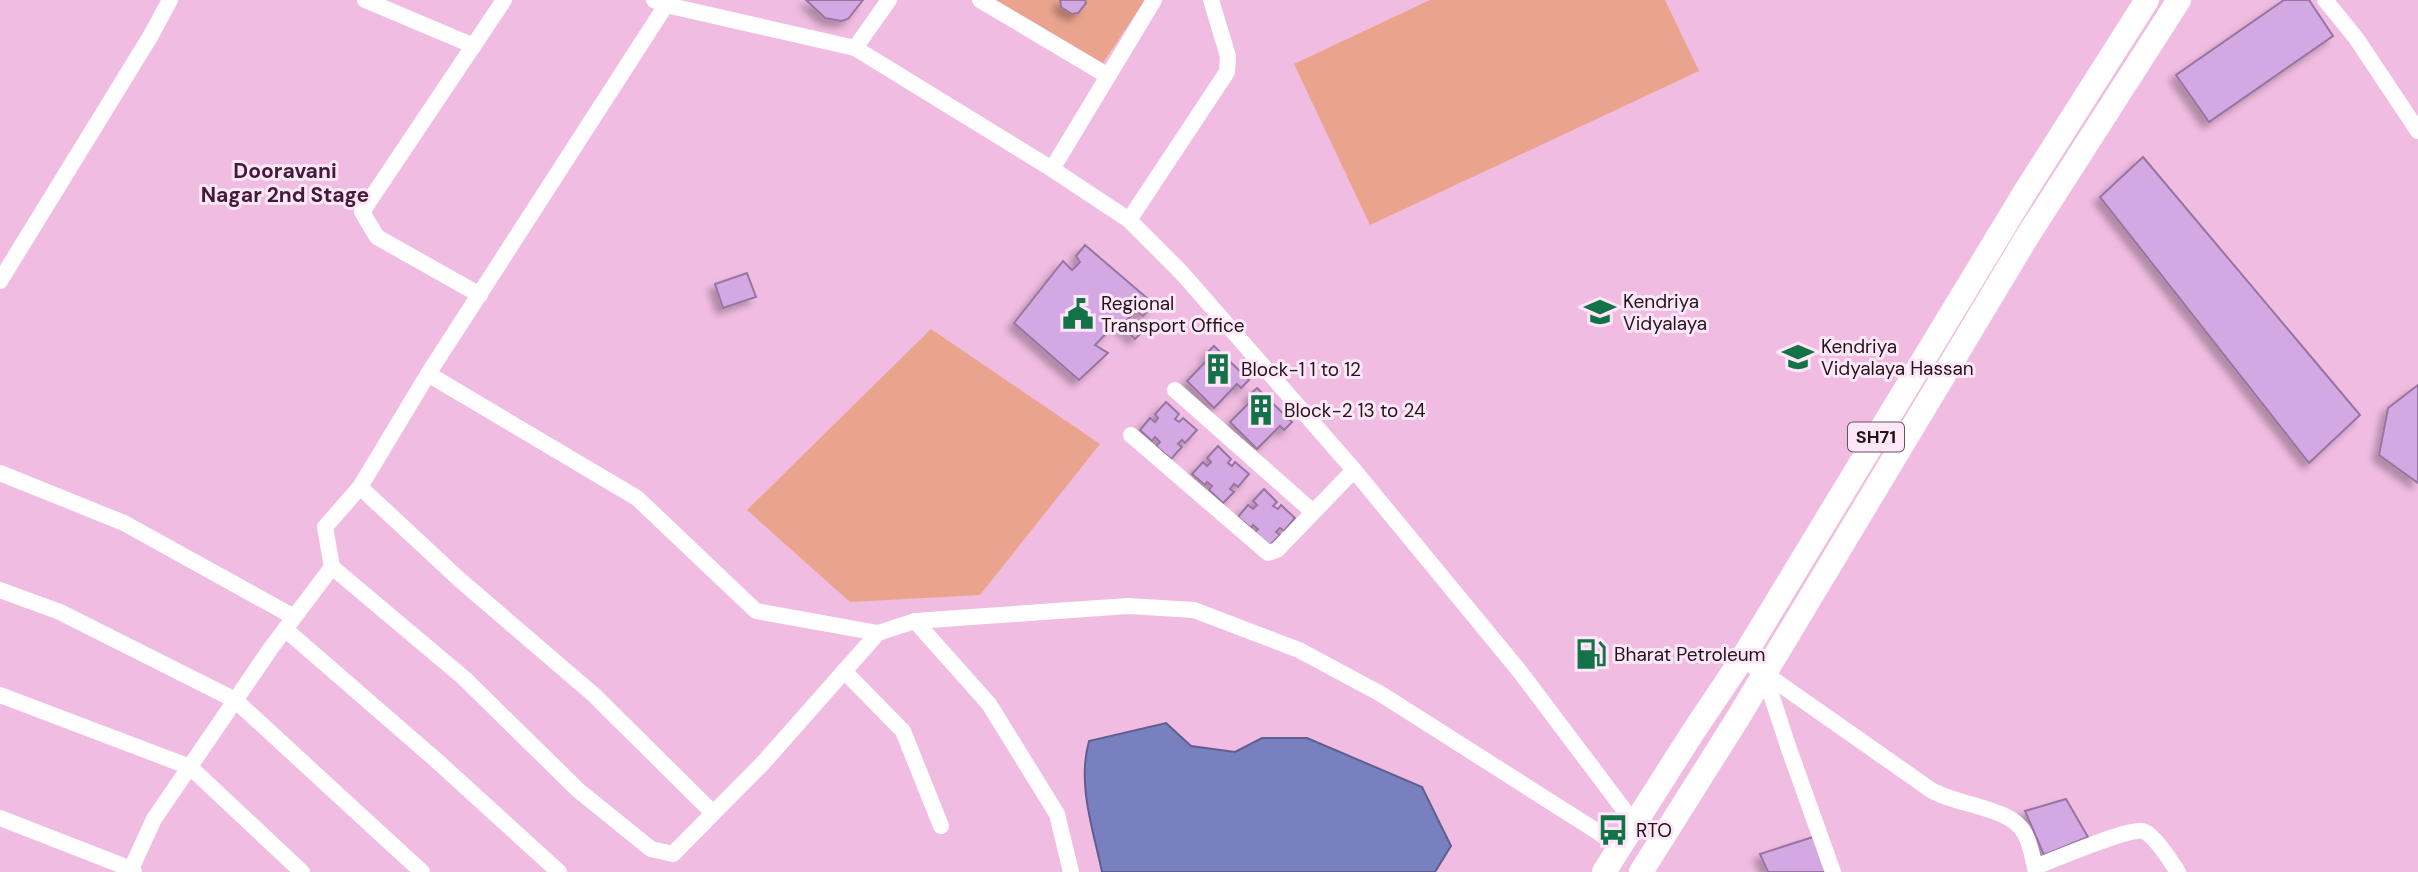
<svg xmlns="http://www.w3.org/2000/svg" width="2418" height="872" viewBox="0 0 2418 872" font-family="'DM Sans',sans-serif">
  <style>
    .green { fill: #eaa48e }
    .water { fill: #7880bf; stroke: #5f5f8f; stroke-width: 2 }
    .building { fill: #d4a8e3; stroke: #9674a1; stroke-width: 2; filter: url(#shadow) }
    .lines { fill: none; stroke-linecap: round; stroke-linejoin: round }
    .minor { stroke: #fff; stroke-width: 16 }
    .primary { stroke: #fff; stroke-width: 24 }
    .labels { text-anchor: middle; stroke-width: 6; stroke-linejoin: round; paint-order: stroke }
    .shield { fill: #fee8f7; stroke: #655260; stroke-width: 2 }
    .shield-label { font-size: 18px; font-weight: bold; fill: #24121f }
    .poi-label { font-size: 19px; fill: #24121f; stroke: #fee8f7; text-anchor: start }
    .neighbourhood-label { font-size: 21px; font-weight: bold; fill: #431a39; stroke: #fee8f7 }
  </style>
  <defs>
    <filter id="shadow"><feDropShadow dx="-6" dy="6" stdDeviation="3.5" flood-color="#0004"/></filter>
  </defs>
  <rect width="100%" height="100%" fill="#f1bce1"/>
  <g class="green">
    <path d="M 996,0 L 1145,0 L 1103,63 Z"/>
    <path d="M 1430,0 L 1665,0 L 1699,71 L 1370,225 L 1294,64 Z"/>
    <path d="M 931,329 L 1100,444 L 980,595 L 850,602 L 747,510 Z"/>
  </g>
  <path class="water" d="M 1166,723 L 1191,746 L 1235,752 L 1262,738 L 1307,738 L 1422,787 L 1451,846 L 1435,872 L 1102,872 C 1093,829 1077,784 1089,741 Z"/>
  <g class="building">
    <path d="M 806,0 L 863,0 L 848,19 L 841,21 L 825,18 Z"/>
    <path d="M 1060,0 L 1085,0 L 1086,3 L 1078,13 L 1072,14 L 1061,7 Z"/>
    <path d="M 2284,0 L 2309,0 L 2333,36 L 2209,122 L 2176,75 Z"/>
    <path d="M 2143,157 L 2360,415 L 2309,463 L 2100,197 Z"/>
    <path d="M 1085,245 L 1154,304 L 1143,316 L 1136,311 L 1127,320 L 1141,333 L 1135,339 L 1117,322 L 1095,345 L 1108,353 L 1079,380 L 1014,323 L 1063,261 L 1072,270 L 1080,262 L 1076,256 Z"/>
    <path d="M 747,273 L 756,297 L 723,308 L 715,284 Z"/>
    <path d="M 1214,346 L 1249,380 L 1241,388 L 1237,384 L 1214,408 L 1187,381 L 1210,357 L 1206,354 Z"/>
    <path d="M 2418,385 L 2418,483 L 2379,455 L 2388,408 Z"/>
    <path d="M 1257,388 L 1292,422 L 1284,430 L 1280,426 L 1257,449 L 1230,422 L 1253,399 L 1249,395 Z"/>
    <path d="M 1166,402 L 1179,414 L 1175,419 L 1179,422 L 1183,418 L 1197,430 L 1185,443 L 1182,440 L 1178,444 L 1182,447 L 1171,459 L 1156,446 L 1160,442 L 1155,437 L 1152,441 L 1140,430 L 1150,418 L 1155,422 L 1158,418 L 1155,414 Z"/>
    <path d="M 1218,446 L 1231,459 L 1228,463 L 1232,466 L 1235,462 L 1249,474 L 1238,487 L 1234,484 L 1230,489 L 1234,492 L 1223,503 L 1209,490 L 1212,486 L 1207,482 L 1205,485 L 1192,474 L 1203,462 L 1207,466 L 1211,462 L 1207,458 Z"/>
    <path d="M 1264,489 L 1277,502 L 1273,506 L 1278,509 L 1281,505 L 1295,518 L 1284,531 L 1280,528 L 1276,532 L 1280,535 L 1269,546 L 1254,533 L 1258,529 L 1253,525 L 1251,528 L 1238,517 L 1248,505 L 1253,509 L 1257,505 L 1253,501 Z"/>
    <path d="M 2066,799 L 2088,837 L 2044,855 L 2025,811 Z"/>
    <path d="M 1816,836 L 1828,872 L 1768,872 L 1760,854 Z"/>
  </g>
  <g class="lines">
    <g class="minor">
      <path d="M 365,0 L 474,46"/>
      <path d="M 654,0 L 666,5 L 855,48 L 1052,169 L 1129,220 L 1181,272 L 1354,470 L 1521,673 L 1634,823"/>
      <path d="M 980,0 L 1108,76"/>
      <path d="M 2325,0 L 2356,38 L 2418,131"/>
      <path d="M 855,48 L 889,0"/>
      <path d="M 1052,169 L 1154,0"/>
      <path d="M 1129,220 L 1227,72 L 1228,56 L 1211,0"/>
      <path d="M 0,281 L 150,37 L 170,0"/>
      <path d="M 480,295 L 377,237 L 362,212 L 504,0"/>
      <path d="M 428,374 L 637,498 L 756,611 L 878,633 L 915,621 L 989,704 L 1057,814 L 1071,872"/>
      <path d="M 1175,390 L 1313,512"/>
      <path d="M 1131,435 L 1268,553 L 1277,550 L 1354,470"/>
      <path d="M 0,473 L 124,523 L 294,617"/>
      <path d="M 360,487 L 428,374 L 666,5"/>
      <path d="M 332,567 L 325,527 L 360,487 L 460,580 L 594,695 L 713,813"/>
      <path d="M 0,590 L 60,612 L 235,700 L 422,872"/>
      <path d="M 915,621 L 1128,606 L 1194,610 L 1299,650 L 1381,694 L 1620,846"/>
      <path d="M 285,629 L 436,760 L 559,872"/>
      <path d="M 1742,659 L 1764,673 L 1789,749 L 1833,872"/>
      <path d="M 844,671 L 903,731 L 941,826"/>
      <path d="M 1764,673 L 1931,790 C 1958,806 2012,807 2025,834 C 2031,845 2033,860 2036,872"/>
      <path d="M 0,695 L 190,767 L 302,872"/>
      <path d="M 0,818 L 131,869"/>
      <path d="M 2035,867 C 2053,860 2128,828 2143,831 C 2155,835 2171,862 2178,872"/>
      <path d="M 134,872 L 131,869 L 154,819 L 271,648 L 332,567 L 464,678 L 578,790 L 651,849 L 673,854 L 763,763 L 878,633"/>
    </g>
    <g class="primary">
      <path d="M 1604,872 L 1693,732 L 1742,659 L 2025,192 L 2147,0"/>
      <path d="M 1641,872 L 1738,718 L 2027,237 L 2179,0"/>
    </g>
  </g>
  <defs>
    <symbol id="school-bare" viewBox="-9 -9 18 18"><path d="M0-5L7-2L0 1L-7-2ZM-4 1L0 2.5L4 1V4Q0 6-4 4Z" fill="#137248" stroke="#fee8f7" stroke-width="2.5" paint-order="stroke"/></symbol>
    <symbol id="civic-bare" viewBox="-9 -9 18 18"><path d="M-.6-6.5H3V-4.5H.6V-3L4-1V1h2V6H-6V1h2V-1L-.6-3ZM-1.2 2.5V6h2.4V2.5Z" fill="#137248" stroke="#fee8f7" stroke-width="2.5" paint-order="stroke"/></symbol>
    <symbol id="building-bare" viewBox="-9 -9 18 18"><path d="M-4-6H4V6H1V3H-1V6H-4ZM-2.5-4.3h1.7v1.8h-1.7ZM.8-4.3h1.7v1.8H.8ZM-2.5-1h1.7V.8h-1.7ZM.8-1h1.7V.8H.8Z" fill="#137248" stroke="#fee8f7" stroke-width="2.5" paint-order="stroke"/></symbol>
    <symbol id="fuel-bare" viewBox="-9 -9 18 18"><path d="M-5.5-6h7V0h2V4h1.3V-2.5L3-4.5l.8-.8L6-3V5H2.5V1h-1V6h-7ZM-4.2-4.7v3.2H.2V-4.7Z" fill="#137248" stroke="#fee8f7" stroke-width="2.5" paint-order="stroke"/></symbol>
    <symbol id="bus-bare" viewBox="-9 -9 18 18"><path d="M-5-6H5V4H4V6H2V4H-2V6H-4V4H-5ZM-3.5-4V0h7V-4ZM-3.5 1.2v1.5H-2V1.2ZM2 1.2v1.5H3.5V1.2Z" fill="#137248" stroke="#fee8f7" stroke-width="2.5" paint-order="stroke"/></symbol>
  </defs>
  <g fill-rule="evenodd">
    <use href="#school-bare" x="1578" y="290" width="44" height="44"/>
    <use href="#civic-bare" x="1056" y="292" width="44" height="44"/>
    <use href="#school-bare" x="1776" y="335" width="44" height="44"/>
    <use href="#building-bare" x="1196" y="347" width="44" height="44"/>
    <use href="#building-bare" x="1239" y="388" width="44" height="44"/>
    <use href="#fuel-bare" x="1569" y="632" width="44" height="44"/>
    <use href="#bus-bare" x="1591" y="808" width="44" height="44"/>
  </g>
  <g class="labels">
    <rect class="shield" x="1848" y="422.5" width="56" height="29" rx="5"/>
    <g class="shield-label">
      <text x="1876" y="443">SH71</text>
    </g>
    <g class="poi-label">
      <text x="1623" y="308">Kendriya<tspan x="1623" dy="22">Vidyalaya</tspan></text>
      <text x="1101" y="310">Regional<tspan x="1101" dy="22">Transport Office</tspan></text>
      <text x="1821" y="353">Kendriya<tspan x="1821" dy="22">Vidyalaya Hassan</tspan></text>
      <text x="1241" y="376">Block-1 1 to 12</text>
      <text x="1284" y="417">Block-2 13 to 24</text>
      <text x="1614" y="661">Bharat Petroleum</text>
      <text x="1636" y="837">RTO</text>
    </g>
    <g class="neighbourhood-label">
      <text x="285" y="178">Dooravani<tspan x="285" dy="24">Nagar 2nd Stage</tspan></text>
    </g>
  </g>
</svg>
